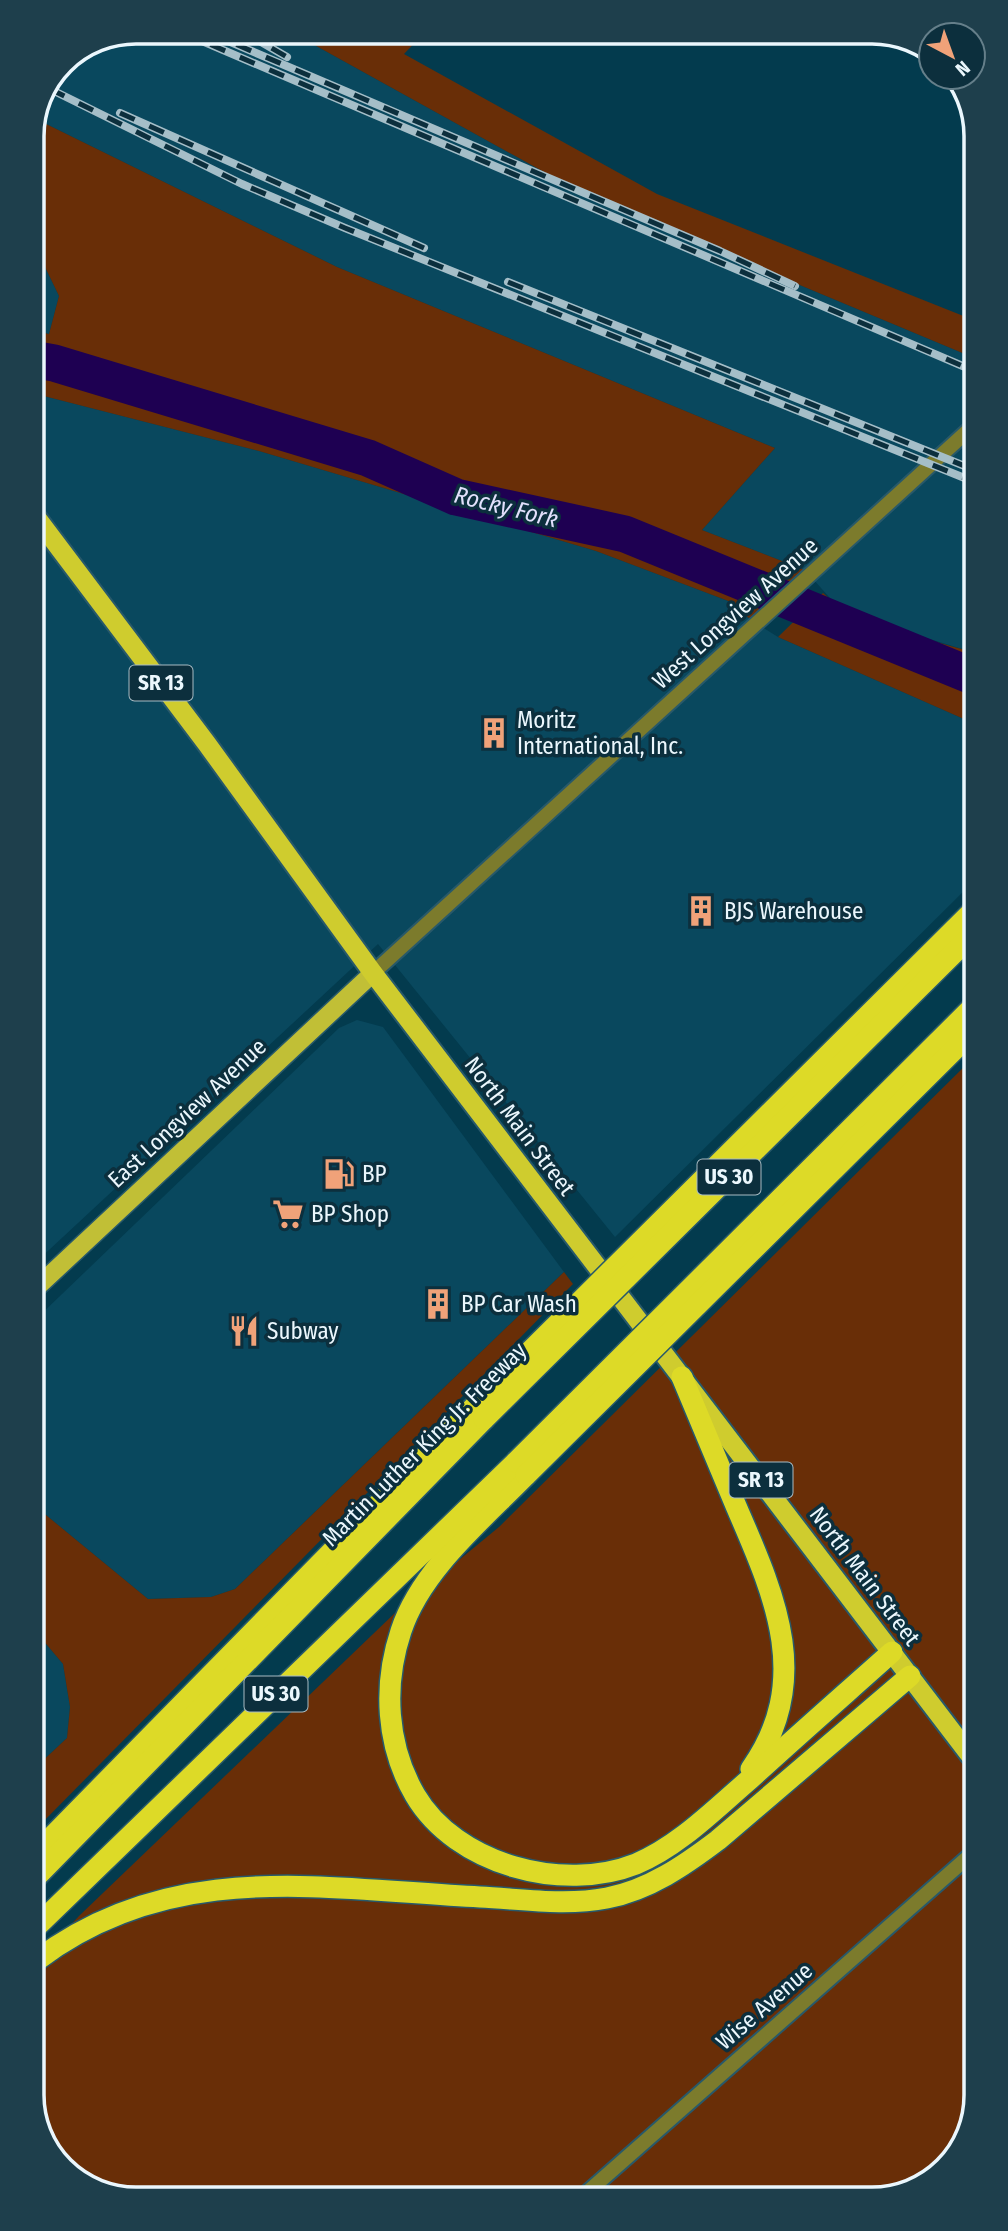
<svg xmlns="http://www.w3.org/2000/svg" width="1008" height="2231" viewBox="0 0 1008 2231" font-family="'Fira Sans Condensed',sans-serif">
  <style>
    .built { fill: #09485e }
    .green { fill: #692e07 }
    .lines { fill: none; stroke-linecap: round; stroke-linejoin: round }
    .river { stroke: #1e0052; stroke-width: 37 }
    .minor-casing { stroke: #28596a; stroke-width: 18 }
    .tertiary-casing { stroke: #28596a; stroke-width: 18 }
    .primary-casing { stroke: #28596a; stroke-width: 21 }
    .trunk-casing { stroke: #28596a; stroke-width: 23 }
    .motorway-casing { stroke: #28596a; stroke-width: 24 }
    .minor { stroke: #7c7b2c; stroke-width: 14 }
    .tertiary { stroke: #7c7b2c; stroke-width: 14 }
    .primary { stroke: #c1bf36; stroke-width: 18 }
    .trunk { stroke: #cfcc2e; stroke-width: 19 }
    .motorway { stroke: #ddda27; stroke-width: 21 }
    .rail-casing { stroke: #a5bec8; stroke-width: 8 }
    .rail { stroke: #0c2f3d; stroke-width: 5; stroke-dasharray: 16; stroke-linecap: butt }
    .motorway-bridge-casing { stroke: #28596a; stroke-width: 24; stroke-linecap: butt }
    .motorway-bridge { stroke: #ddda27; stroke-width: 21 }
    .labels { text-anchor: middle; stroke-width: 7; stroke-linejoin: round; paint-order: stroke }
    .shield { fill: #0c2f3d; stroke: #a8bbc3; stroke-width: 2 }
    .shield-label { font-size: 21px; font-weight: bold; fill: #ebf7fd }
    .street-label { font-size: 23px; fill: #ebf7fd; stroke: #0c2f3d }
    .poi-label { font-size: 23px; fill: #ebf7fd; stroke: #0c2f3d; text-anchor: start }
    .water-label { font-size: 24px; font-style: italic; fill: #e2e0fc; stroke: #0c2f3d }
    .rim { fill: none; stroke: #ebf7fd; stroke-width: 3.5 }
  </style>
  <rect width="100%" height="100%" fill="#033b4e"/>
  <g class="built">
    <path d="M 136,32 L 291,32 L 591,198 L 972,357 L 972,652 L 868,620 L 838,607 L 805,570 L 702,530 L 775,448 L 337,267 L 36,119 L 62,62 Z"/>
    <path d="M 32,240 L 59,296 L 49,334 L 32,330 Z"/>
    <path d="M 32,393 L 259,451 L 596,551 L 731,602 L 751,620 L 778,637 L 973,723 L 973,882 L 615,1237 L 378,944 L 35,1263 Z"/>
    <path d="M 357,1020 L 383,1027 L 564,1272 L 235,1589 L 211,1597 L 148,1599 L 35,1506 L 35,1320 L 339,1028 Z"/>
    <path d="M 36,1632 L 63,1664 L 70,1707 L 67,1738 L 36,1767 Z"/>
  </g>
  <g class="green">
    <path d="M 291,32 L 425,32 L 404,54 L 657,194 L 971,319 L 972,357 L 591,198 Z"/>
    <path d="M 36,119 L 337,267 L 775,448 L 702,530 L 805,570 L 751,620 L 731,602 L 596,551 L 259,451 L 32,393 L 32,330 L 49,334 L 59,296 L 32,240 L 32,129 Z"/>
    <path d="M 823,593 C 860,629 924,637 972,652 L 973,723 L 778,637 Z"/>
    <path d="M 974,1057 L 976,2096 L 959,2153 L 906,2194 L 129,2199 L 73,2178 L 37,2129 L 37,1961 L 79,1916 L 397,1611 L 499,1527 Z"/>
    <path d="M 564,1272 L 573,1284 L 36,1829 L 36,1767 L 67,1738 L 70,1707 L 63,1664 L 36,1632 L 35,1506 L 148,1599 L 211,1597 L 235,1589 Z"/>
  </g>
  <g class="lines">
    <path class="river" d="M 32,359 L 54,363 L 368,458 L 456,497 L 625,534 L 972,676"/>
    <defs>
      <path id="minor" d="M 583,2196 L 976,1850"/>
      <path id="tertiary" d="M 373,973 L 972,427"/>
      <path id="primary" d="M 35,1289 L 373,973"/>
      <path id="trunk" d="M 33,513 L 207,744 L 373,973 L 976,1763"/>
      <g id="motorway">
        <path d="M 682,1377 C 700,1420 718,1463 736,1506 C 774,1594 814,1680 751,1769"/>
        <path d="M 526,1475 C 482,1520 421,1570 401,1631 C 383,1685 386,1745 415,1795 C 456,1865 563,1893 636,1864 C 679,1846 715,1809 750,1779 C 797,1736 845,1694 892,1652"/>
        <path d="M 36,1853 L 475,1406"/>
        <path d="M 36,1877 L 484,1419"/>
        <path d="M 37,1926 L 516,1462"/>
        <path d="M 37,1960 C 172,1858 322,1889 480,1897 C 522,1899 565,1906 607,1898 C 649,1890 685,1865 718,1840 L 910,1676"/>
      </g>
    </defs>
    <use href="#minor" class="minor-casing"/>
    <use href="#tertiary" class="tertiary-casing"/>
    <use href="#primary" class="primary-casing"/>
    <use href="#trunk" class="trunk-casing"/>
    <use href="#motorway" class="motorway-casing"/>
    <use href="#minor" class="minor"/>
    <use href="#tertiary" class="tertiary"/>
    <use href="#primary" class="primary"/>
    <use href="#trunk" class="trunk"/>
    <use href="#motorway" class="motorway"/>
    <defs>
      <g id="rail">
        <path d="M 181,32 L 972,370"/>
        <path d="M 207,32 L 720,251 L 795,286"/>
        <path d="M 244,32 L 287,57"/>
        <path d="M 50,89 L 242,184 L 345,228 L 972,481"/>
        <path d="M 120,113 L 424,248"/>
        <path d="M 508,282 L 972,469"/>
      </g>
    </defs>
    <use href="#rail" class="rail-casing"/>
    <use href="#rail" class="rail"/>
    <defs>
      <g id="motorway-bridge">
        <path d="M 475,1406 L 973,911"/>
        <path d="M 484,1419 L 973,934"/>
        <path d="M 516,1462 L 973,1007"/>
        <path d="M 526,1475 L 973,1031"/>
      </g>
    </defs>
    <use href="#motorway-bridge" class="motorway-bridge-casing"/>
    <use href="#motorway-bridge" class="motorway-bridge"/>
  </g>
  <defs>
    <symbol id="building-bare" viewBox="-9 -9 18 18"><path d="M-4-6H4V6H1V3H-1V6H-4ZM-2.5-4.3h1.7v1.8h-1.7ZM.8-4.3h1.7v1.8H.8ZM-2.5-1h1.7V.8h-1.7ZM.8-1h1.7V.8H.8Z" fill="#f0a279" stroke="#0c2f3d" stroke-width="2.5" paint-order="stroke"/></symbol>
    <symbol id="fuel-bare" viewBox="-9 -9 18 18"><path d="M-5.5-6h7V0h2V4h1.3V-2.5L3-4.5l.8-.8L6-3V5H2.5V1h-1V6h-7ZM-4.2-4.7v3.2H.2V-4.7Z" fill="#f0a279" stroke="#0c2f3d" stroke-width="2.5" paint-order="stroke"/></symbol>
    <symbol id="supermarket-bare" viewBox="-9 -9 18 18"><path d="M-6-5.5h2.5l.6 2H6L4.5 2H-2.5L-4.4-4H-6ZM-1.5 3.2a1.3 1.3 0 1 0 .1 0ZM3 3.2a1.3 1.3 0 1 0 .1 0Z" fill="#f0a279" stroke="#0c2f3d" stroke-width="2.5" paint-order="stroke"/></symbol>
    <symbol id="restaurant-bare" viewBox="-9 -9 18 18"><path d="M-5-6h1v4h1v-4h1v4h1v-4h1v5L-1.5 .5V6h-2V.5L-5-1ZM5-6V6H3V1.5H1.5Q1.5-4 5-6Z" fill="#f0a279" stroke="#0c2f3d" stroke-width="2.5" paint-order="stroke"/></symbol>
  </defs>
  <g fill-rule="evenodd">
    <use href="#building-bare" x="472" y="711" width="44" height="44"/>
    <use href="#building-bare" x="679" y="889" width="44" height="44"/>
    <use href="#fuel-bare" x="317" y="1152" width="44" height="44"/>
    <use href="#supermarket-bare" x="266" y="1192" width="44" height="44"/>
    <use href="#building-bare" x="416" y="1282" width="44" height="44"/>
    <use href="#restaurant-bare" x="222" y="1309" width="44" height="44"/>
  </g>
  <g class="labels">
    <g class="shield">
      <rect x="129.5" y="665.5" width="63" height="35" rx="5"/>
      <rect x="697.5" y="1159.5" width="63" height="35" rx="5"/>
      <rect x="729.5" y="1462.5" width="63" height="35" rx="5"/>
      <rect x="244.5" y="1676.5" width="63" height="35" rx="5"/>
    </g>
    <g class="shield-label">
      <text x="161" y="690">SR 13</text>
      <text x="729" y="1184">US 30</text>
      <text x="761" y="1487">SR 13</text>
      <text x="276" y="1701">US 30</text>
    </g>
    <g class="street-label">
      <text transform="translate(735 613) rotate(-42)" y="8">West Longview Avenue</text>
      <text transform="translate(187 1113) rotate(-43)" y="8">East Longview Avenue</text>
      <text transform="translate(520 1126) rotate(53)" y="8">North Main Street</text>
      <text transform="translate(424 1444) rotate(-45)" y="8">Martin Luther King Jr. Freeway</text>
      <text transform="translate(865 1576) rotate(53)" y="8">North Main Street</text>
      <text transform="translate(764 2006) rotate(-41)" y="8">Wise Avenue</text>
    </g>
    <g class="poi-label">
      <text x="517" y="728">Moritz<tspan x="517" dy="26">International, Inc.</tspan></text>
      <text x="724" y="919">BJS Warehouse</text>
      <text x="362" y="1182">BP</text>
      <text x="311" y="1222">BP Shop</text>
      <text x="461" y="1312">BP Car Wash</text>
      <text x="267" y="1339">Subway</text>
    </g>
    <g class="water-label">
      <text transform="translate(506 507) rotate(14)" y="8">Rocky Fork</text>
    </g>
  </g>
  <path d="M0 0H1008V2231H0ZM136 44H872A92 92 0 0 1 964 136V2095A92 92 0 0 1 872 2187H136A92 92 0 0 1 44 2095V136A92 92 0 0 1 136 44Z" fill="#1e3f4c" fill-rule="evenodd"/>
  <path class="rim" d="M136 44H872A92 92 0 0 1 964 136V2095A92 92 0 0 1 872 2187H136A92 92 0 0 1 44 2095V136A92 92 0 0 1 136 44Z"/>
  <g transform="translate(952 56) rotate(139)"><circle r="33" fill="#0c2f3d" stroke="#657f8a" stroke-width="2"/>
  <path d="M0-5L12 26L0 18L-12 26Z" fill="#f0a279"/>
  <text y="-10" font-size="19" font-weight="bold" text-anchor="middle" fill="#ebf7fd">N</text>
  </g>
</svg>
